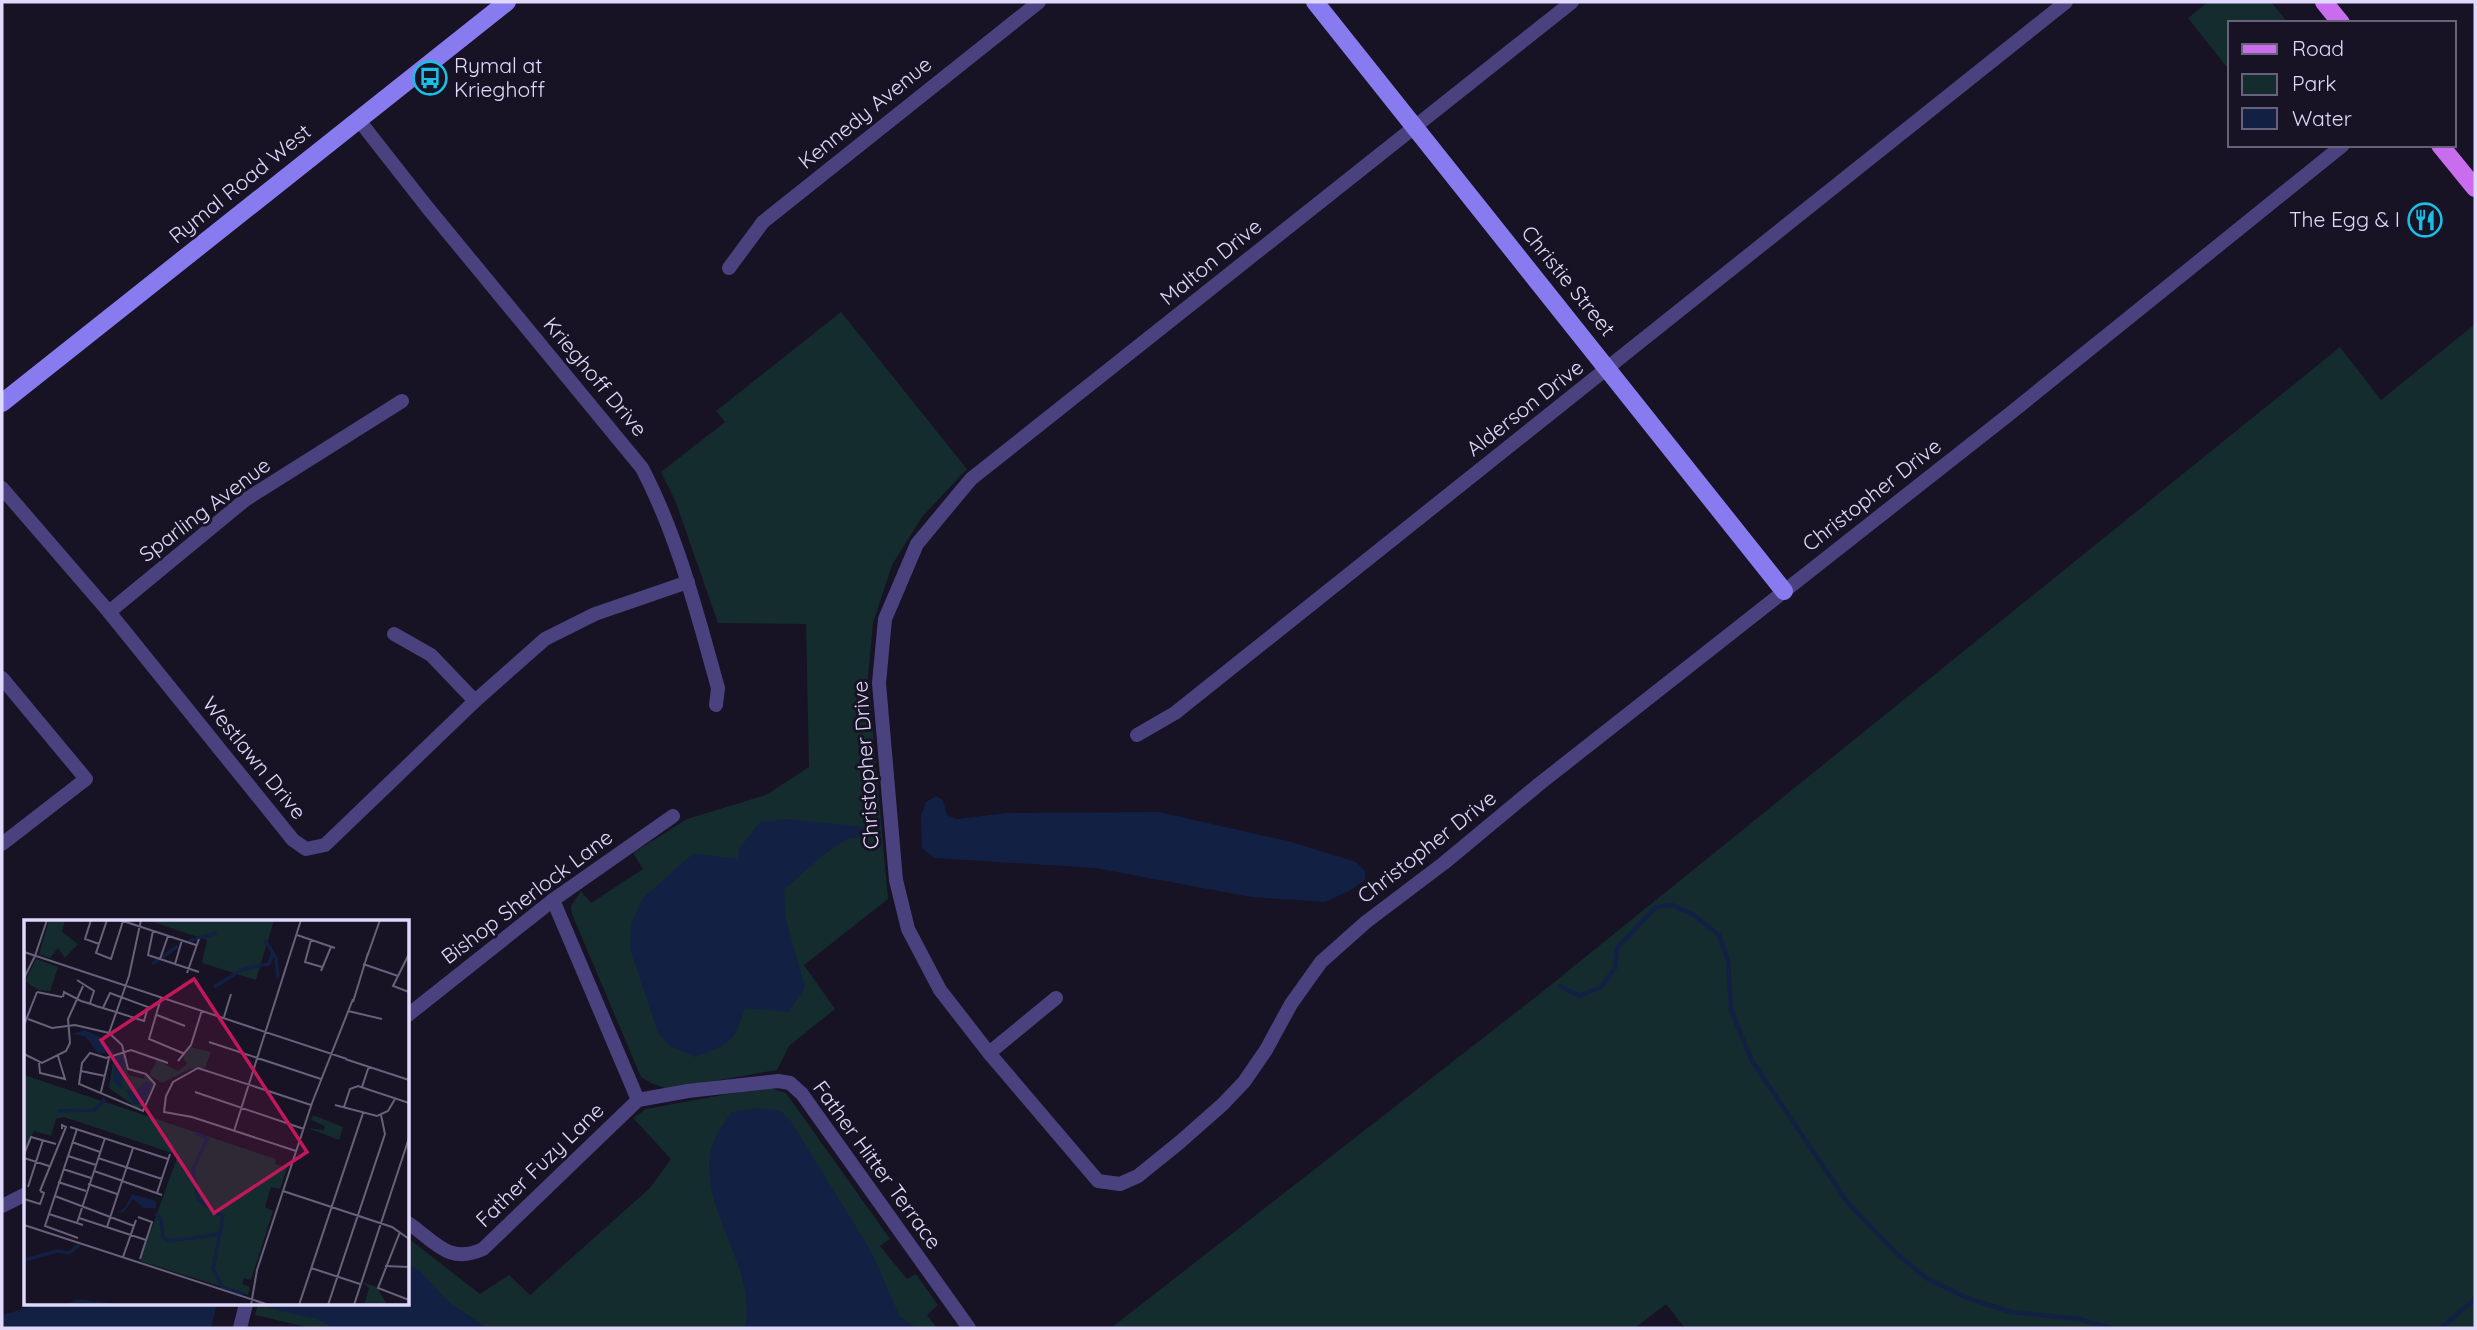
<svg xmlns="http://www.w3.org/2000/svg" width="2477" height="1330" viewBox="0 0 2477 1330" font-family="Quicksand,sans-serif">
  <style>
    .green { fill: #152c2e }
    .water { fill: #122043 }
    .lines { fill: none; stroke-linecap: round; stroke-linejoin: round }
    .stream { stroke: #122043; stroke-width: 4.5 }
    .street { stroke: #4a427e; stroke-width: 14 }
    .secondary { stroke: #887bf0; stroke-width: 18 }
    .primary { stroke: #c96dee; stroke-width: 18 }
    .labels { text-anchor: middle; stroke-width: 6; stroke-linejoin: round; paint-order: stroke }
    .poi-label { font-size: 21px; fill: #e0d9fb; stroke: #171224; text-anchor: start }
    .street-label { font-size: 21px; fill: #e0d9fb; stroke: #171224 }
    .inset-river { fill: none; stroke: #122043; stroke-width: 3.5 }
    .inset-road { fill: none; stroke: #67627a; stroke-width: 2 }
    .view { fill: #c2185b; fill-opacity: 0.15; stroke: #c2185b; stroke-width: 3.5 }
    .inset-edge { fill: none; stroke: #e0d9fb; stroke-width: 3.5 }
  </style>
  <rect width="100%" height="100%" fill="#171224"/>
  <g class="green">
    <path d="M 2208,2 L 2271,2 L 2288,23 L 2230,23 L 2230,71 L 2188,18 Z"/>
    <path d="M 841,312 L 967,469 L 922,517 L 892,565 L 873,623 L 868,677 L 888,899 L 804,965 L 835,1009 L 789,1046 L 777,1070 L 668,1089 L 651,1083 L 641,1077 L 572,914 L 571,906 L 581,891 L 591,903 L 643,869 L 633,853 L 687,819 L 766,795 L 809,767 L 806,624 L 718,623 L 675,500 L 661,472 L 725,422 L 716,411 Z"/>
    <path d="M 2475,324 L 2475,1328 L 1685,1328 L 1666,1304 L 1635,1328 L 1111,1328 L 1542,992 L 2340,347 L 2381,400 Z"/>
    <path d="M 767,1087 L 786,1093 L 890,1239 L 880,1246 L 907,1279 L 916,1274 L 938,1305 L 927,1315 L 937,1328 L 311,1328 L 255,1315 L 258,1304 L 408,1304 L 408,1238 L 480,1294 L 509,1275 L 530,1295 L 650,1188 L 671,1159 L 633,1118 L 646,1109 Z"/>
  </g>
  <g class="water">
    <path d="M 936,796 L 943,800 L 947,815 L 957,819 L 1006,813 L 1159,812 L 1288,841 L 1356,862 L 1365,871 L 1365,880 L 1349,891 L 1325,902 L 1251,897 L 1095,868 L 934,858 L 922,848 L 921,815 L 926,802 Z"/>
    <path d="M 785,819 L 867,827 L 868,836 L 847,839 L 823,855 L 784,890 L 786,920 L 805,987 L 789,1012 L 745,1008 C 734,1043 729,1045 695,1057 L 670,1046 L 658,1033 L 630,949 L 631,924 L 643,898 L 689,857 L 698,854 L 738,859 L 739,849 L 760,822 Z"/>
    <path d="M 759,1108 L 781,1111 L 790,1120 L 871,1251 L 900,1317 L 917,1328 L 745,1328 C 758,1266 698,1210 711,1150 C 714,1136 724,1123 732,1112 Z"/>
    <path d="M 408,1263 L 421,1272 L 449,1302 L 487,1328 L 333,1328 L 318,1319 L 274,1310 L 267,1305 L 408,1304 Z"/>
    <path d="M 40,1304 L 217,1304 L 211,1328 L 2,1328 L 2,1315 Z"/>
  </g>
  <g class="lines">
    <g class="stream">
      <path d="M 1560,986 L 1579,996 L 1601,987 L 1615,968 L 1617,948 L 1656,907 L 1672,905 L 1694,915 L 1719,935 L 1728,960 L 1731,1010 L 1752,1061 L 1848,1203 L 1896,1253 L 1926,1278 L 1967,1298 L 2011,1312 L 2079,1319 L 2111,1328"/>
      <path d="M 2441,1328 L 2475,1299"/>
    </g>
    <g class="street">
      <path d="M 1572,2 L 971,479 L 917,544 L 885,619 L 879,683 L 896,880 L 908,929 L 940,990 L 989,1053 L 1098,1181 L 1120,1184 L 1138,1176 L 1180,1142 L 1223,1104 L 1244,1082 L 1266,1050 L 1291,1004 L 1321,962 L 1366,922 L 1444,863 L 1538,785 L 2012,412 L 2343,145"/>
      <path d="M 358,119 L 427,207 L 642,468 C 678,537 697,613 718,688 L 716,705"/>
      <path d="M 729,268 L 763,222 L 1039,2"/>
      <path d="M 2,488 L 109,612 L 293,840 L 306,849 L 325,845 L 475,701 L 545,639 L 595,614 L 688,582"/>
      <path d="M 109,612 L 245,500 L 402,401"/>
      <path d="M 394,634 L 431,655 L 475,701"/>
      <path d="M 2,678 L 86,779 L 2,844"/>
      <path d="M 1137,735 L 1175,713 L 2066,2"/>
      <path d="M 553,900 L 638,1100"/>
      <path d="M 408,1015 L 553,900 L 673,816"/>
      <path d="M 989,1053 L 1056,998"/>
      <path d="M 638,1100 L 688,1091 L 778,1081 L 790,1083 L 802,1094 L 969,1328"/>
      <path d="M 2,1206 L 26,1194"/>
      <path d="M 408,1223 C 435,1241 448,1265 483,1249 L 638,1100"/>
      <path d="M 240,1328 L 246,1304"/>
    </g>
    <g class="secondary">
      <path d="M 1315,2 L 1784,591"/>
      <path d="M 2,403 L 507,2"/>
    </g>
    <g class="primary">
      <path d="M 2324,2 L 2341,23"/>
      <path d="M 2440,145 L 2475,188"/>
    </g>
  </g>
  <defs>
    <symbol id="bus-ring" viewBox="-11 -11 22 22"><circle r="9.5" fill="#171224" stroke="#1bbfe5" stroke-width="1.5"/><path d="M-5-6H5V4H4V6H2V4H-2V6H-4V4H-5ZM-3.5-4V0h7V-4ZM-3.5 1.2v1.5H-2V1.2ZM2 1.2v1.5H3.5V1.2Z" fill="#1bbfe5"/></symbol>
    <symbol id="restaurant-ring" viewBox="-11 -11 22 22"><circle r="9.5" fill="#171224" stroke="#1bbfe5" stroke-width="1.5"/><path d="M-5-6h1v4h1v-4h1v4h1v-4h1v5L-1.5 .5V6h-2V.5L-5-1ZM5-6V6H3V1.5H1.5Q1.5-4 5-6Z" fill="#1bbfe5"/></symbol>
  </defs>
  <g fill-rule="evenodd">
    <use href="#bus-ring" x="411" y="59" width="38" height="38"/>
    <use href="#restaurant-ring" x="2406" y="201" width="38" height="38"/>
  </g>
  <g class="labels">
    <g class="poi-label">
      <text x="454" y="73">Rymal at<tspan x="454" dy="24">Krieghoff</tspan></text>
      <text x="2400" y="227" text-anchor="end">The Egg &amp; I</text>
    </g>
    <g class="street-label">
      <text transform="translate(865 113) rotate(-39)" y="7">Kennedy Avenue</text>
      <text transform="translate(240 184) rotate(-39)" y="7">Rymal Road West</text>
      <text transform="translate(1211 262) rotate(-39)" y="7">Malton Drive</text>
      <text transform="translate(1568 281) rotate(51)" y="7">Christie Street</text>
      <text transform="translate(595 377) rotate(50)" y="7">Krieghoff Drive</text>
      <text transform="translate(1525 408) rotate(-38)" y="7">Alderson Drive</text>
      <text transform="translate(1872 495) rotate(-38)" y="7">Christopher Drive</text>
      <text transform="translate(205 510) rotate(-37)" y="7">Sparling Avenue</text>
      <text transform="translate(254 758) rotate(51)" y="7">Westlawn Drive</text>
      <text transform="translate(866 765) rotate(-94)" y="7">Christopher Drive</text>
      <text transform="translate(1427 847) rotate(-38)" y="7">Christopher Drive</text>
      <text transform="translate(527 897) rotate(-37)" y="7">Bishop Sherlock Lane</text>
      <text transform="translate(540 1165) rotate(-44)" y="7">Father Fuzy Lane</text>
      <text transform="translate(877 1165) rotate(54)" y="7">Father Hitter Terrace</text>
    </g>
  </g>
  <g transform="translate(24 920)">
    <rect width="385" height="385" fill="#171224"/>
    <path d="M 25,0 L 41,0 L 38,12 L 54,24 L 41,38 L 34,28 L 26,38 L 15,34 ZM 250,0 L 232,60 L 178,43 L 183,20 L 126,1 ZM 12,39 L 34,47 L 26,71 L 14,70 L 1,61 ZM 167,127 L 187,132 L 181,148 L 166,149 L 138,163 L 125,155 L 133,140 L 154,151 L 163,144 L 159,138 ZM 99,133 L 104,155 L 120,159 L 121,154 L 130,164 L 116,190 L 85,168 L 90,137 ZM 0,155 L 252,239 L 251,244 L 263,248 L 256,269 L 247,267 L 241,287 L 249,291 L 227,360 L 220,358 L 218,364 L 226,367 L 224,375 L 116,341 L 154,235 L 40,197 L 32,199 L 27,216 L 10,211 L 0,230 ZM 289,195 L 319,207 L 315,220 L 284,208 L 300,210 L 301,206 L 287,200 ZM 338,362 L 353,367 L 363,385 L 340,385 L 345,368 Z" fill="#152c2e"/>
    <path d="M 61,110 L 76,117 L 91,133 L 74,133 L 61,116 L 48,114 ZM 97,135 L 101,142 L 97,169 L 89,162 L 91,137 ZM 122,161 L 128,164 L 119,184 L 110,184 L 101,169 L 111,172 ZM 108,274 L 132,281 L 132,288 L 120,288 L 109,279 L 100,292 L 93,292 L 101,288 Z" fill="#122043"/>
    <path class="inset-river" d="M 241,20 L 252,38 L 254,58M 165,21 L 193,13M 128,44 L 154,26M 190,67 L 219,49 L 245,44 L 249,32M 34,191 L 71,190 L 81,179M 172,213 L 183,219 L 169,249 L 174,280 L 199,296 L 189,349 L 198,367 L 219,374M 131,294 L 137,299 L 139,317 L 145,321 L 197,314M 0,340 L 33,331 L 45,333 L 55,325M 45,385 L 54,381 L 87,385"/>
    <path class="inset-road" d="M 67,0 L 61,19 L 75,24M 83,0 L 72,33 L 87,39 L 99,1M 96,0 L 172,25M 129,11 L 124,35 L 175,52M 273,15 L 311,28M 287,20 L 281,42 L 298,47M 0,32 L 323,139M 385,34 L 369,66 L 385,72M 11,36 L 23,0M 343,37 L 356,0M 136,39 L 144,16M 151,44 L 158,20M 339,44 L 374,56M 297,51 L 307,27M 163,53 L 175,19M 0,58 L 11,36M 53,60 L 70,71 L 66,83M 13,72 L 38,77M 39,77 L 40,72 L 57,81 L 67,84 L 72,86 L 92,92 L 120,101 L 124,87 L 86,73 L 79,88M 137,78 L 125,119 L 161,134M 329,82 L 344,33M 324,91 L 358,99M 133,95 L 161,106M 200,97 L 207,74M 4,99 L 28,108 L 51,105 L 85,113 L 98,125 L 104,149 L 122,154M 0,105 L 13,72M 85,113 L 105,56 L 117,0M 185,122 L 297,159M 0,134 L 18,143 L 42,131 L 46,123 L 44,99 L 59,66M 321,139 L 385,160M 154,141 L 167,125 L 178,90M 15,143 L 16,153 L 41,159 L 34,136M 57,151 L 81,156M 122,154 L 131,164 L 119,191 L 55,164 L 58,143 L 66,133 L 82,138 L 107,130 L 144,143M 338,167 L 345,146M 77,172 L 85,138M 171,172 L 280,209M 311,185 L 353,196 L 364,191 L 371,179M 320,187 L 326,169 L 334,166 L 385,183M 46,207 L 144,239M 53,209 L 21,306 L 54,318M 210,211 L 277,0M 48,222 L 76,232M 272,231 L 168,197 L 140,192 L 142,176 L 149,162 L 174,148 L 287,185M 0,234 L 7,217 L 32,224M 44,236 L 72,245M 0,238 L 25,246M 74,238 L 138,259M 39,249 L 67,258M 70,251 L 99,261M 98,261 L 138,275M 34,262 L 62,271M 64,264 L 93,274M 4,267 L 19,220M 16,271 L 42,207 L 38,205 L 38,209M 259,271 L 368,307 L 385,319M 133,273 L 146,234M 31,276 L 110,306M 0,279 L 16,284 L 20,273 L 16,271M 25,294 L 59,305M 114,297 L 128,302 L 116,339M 55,298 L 122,320M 53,303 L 81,218M 0,305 L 245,385M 83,307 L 109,228M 376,312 L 354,368 L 385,380M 99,337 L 112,300M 361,346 L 385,347M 287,348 L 336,364M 227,385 L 233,350 L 288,183 L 329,79M 275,385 L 339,193M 304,385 L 361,214 L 357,195M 330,385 L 385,218"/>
    <path class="view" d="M 170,59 L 283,232 L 190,293 L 77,120 Z"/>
    <rect width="385" height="385" class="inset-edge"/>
  </g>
  <rect width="2477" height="1330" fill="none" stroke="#e0d9fb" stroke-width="7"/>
  <rect x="2228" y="21" width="228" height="126" fill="#171224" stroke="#67627a" stroke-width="2"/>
  <rect x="2242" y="44" width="35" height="10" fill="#c96dee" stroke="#67627a" stroke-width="2"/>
  <text x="2292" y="56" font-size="21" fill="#e0d9fb">Road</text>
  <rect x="2242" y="74" width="35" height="21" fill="#152c2e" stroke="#67627a" stroke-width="2"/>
  <text x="2292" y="91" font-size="21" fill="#e0d9fb">Park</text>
  <rect x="2242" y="108" width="35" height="21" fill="#122043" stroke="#67627a" stroke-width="2"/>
  <text x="2292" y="126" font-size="21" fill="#e0d9fb">Water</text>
</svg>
